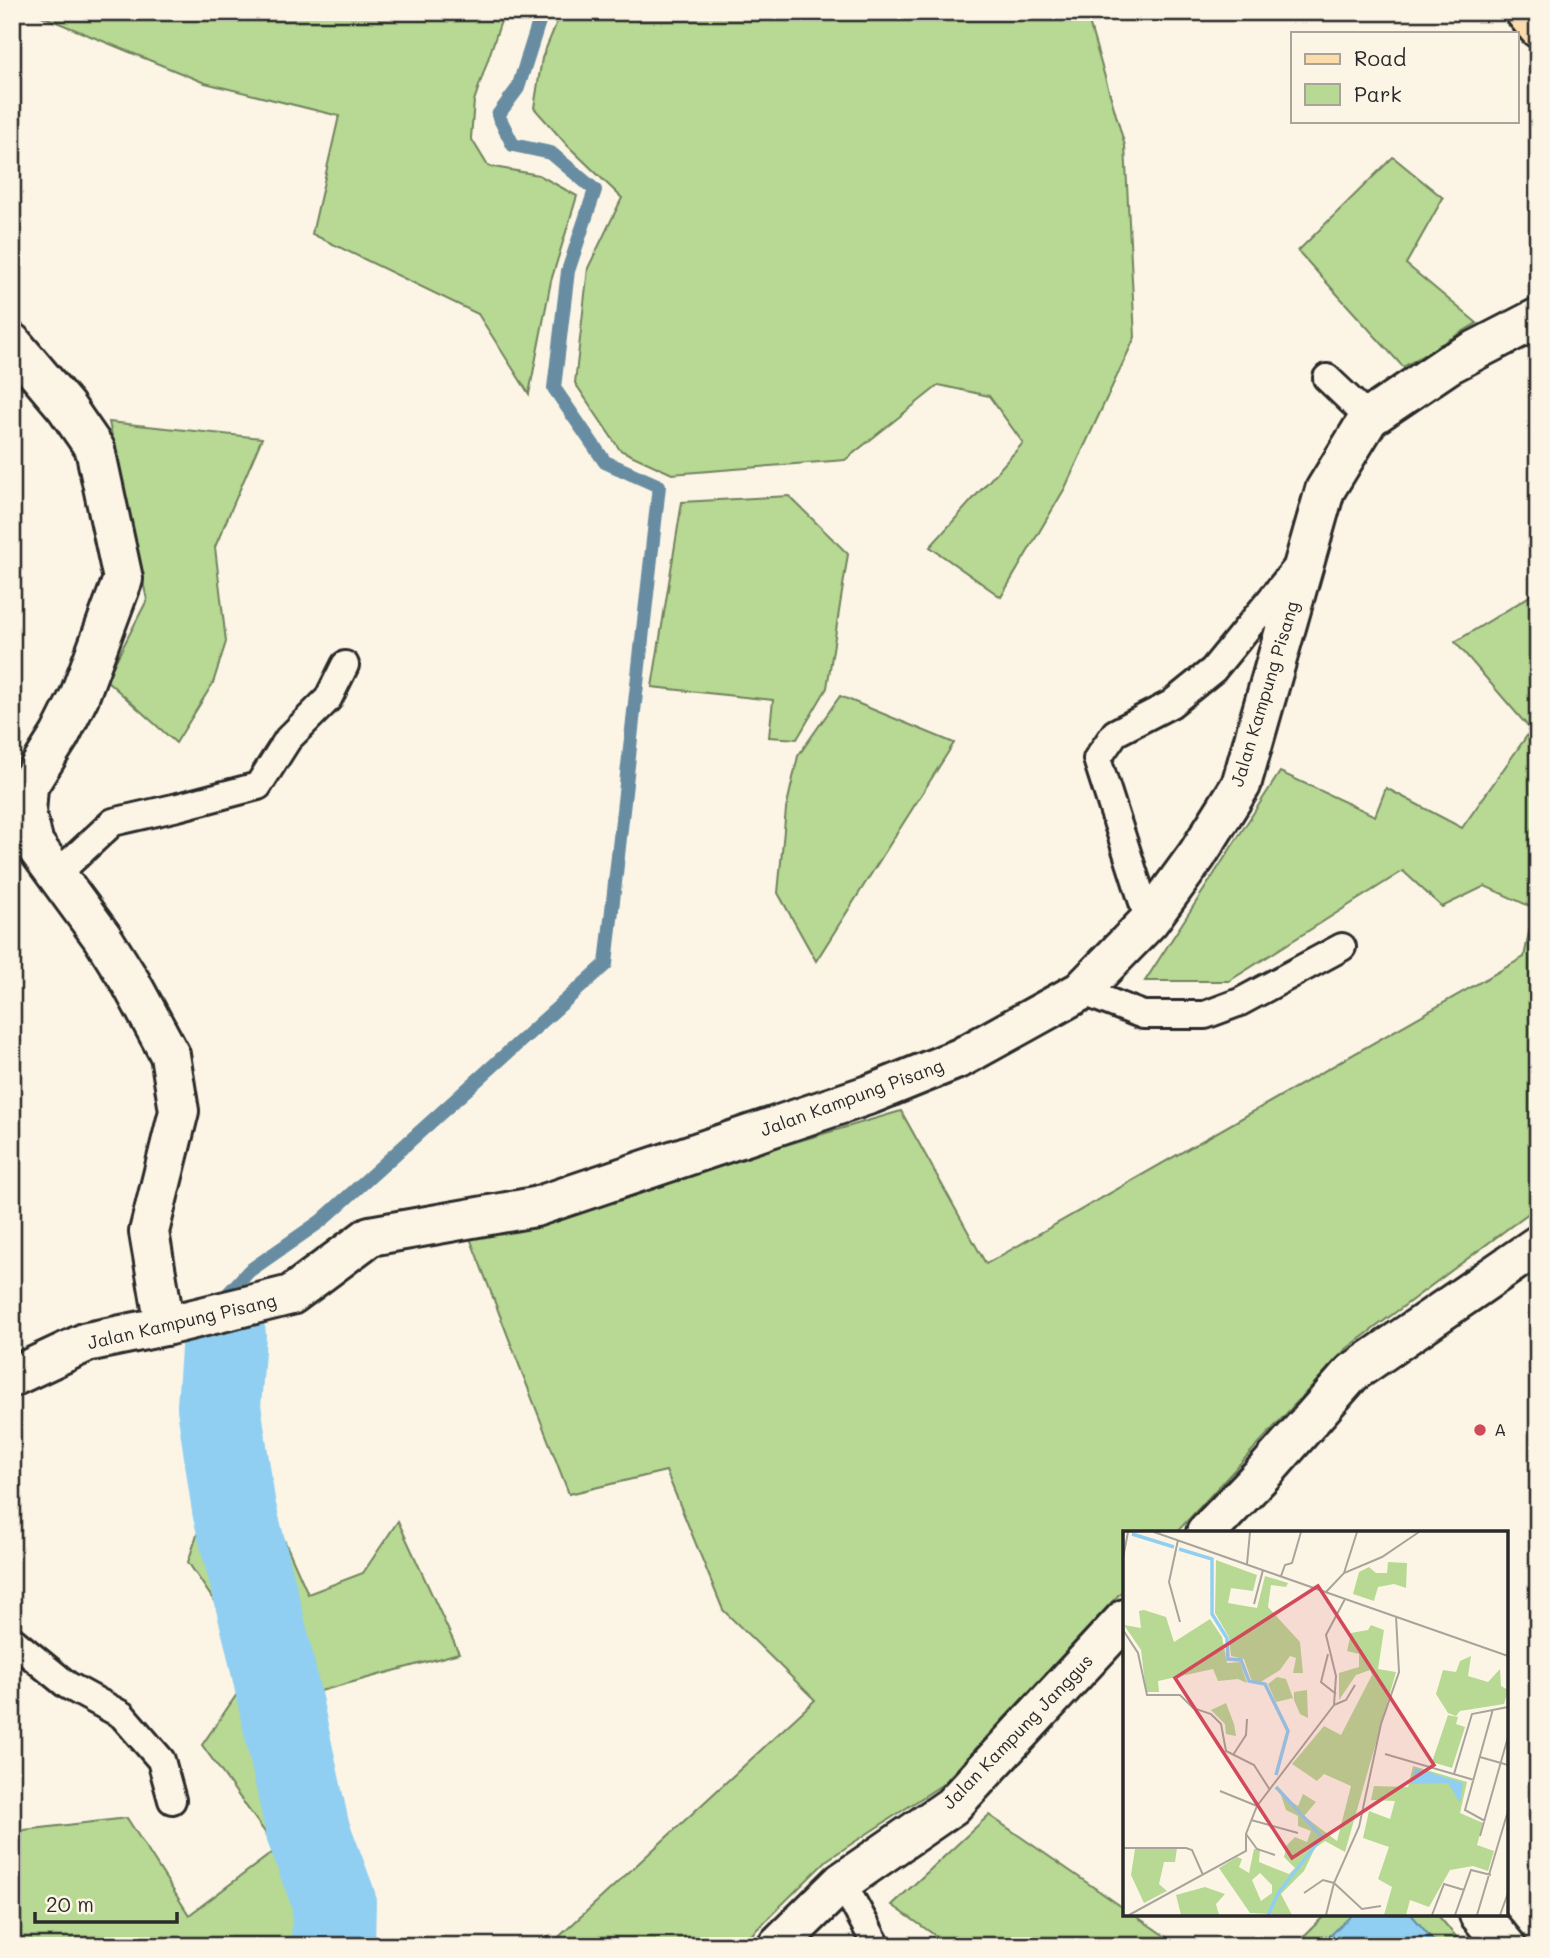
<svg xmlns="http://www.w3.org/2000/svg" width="1550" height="1958" viewBox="0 0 1550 1958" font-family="Mali,sans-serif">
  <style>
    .green { fill: #b7d993; stroke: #71825f; stroke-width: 2 }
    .water { fill: #90cff1; stroke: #688da2; stroke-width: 2 }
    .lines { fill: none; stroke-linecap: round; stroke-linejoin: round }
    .stream { stroke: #688da2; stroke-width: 14 }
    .river { stroke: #90cff1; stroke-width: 84 }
    .service-casing { stroke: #2b2b2b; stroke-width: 32 }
    .minor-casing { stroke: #2b2b2b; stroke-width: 44 }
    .primary-casing { stroke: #2b2b2b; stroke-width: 44 }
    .service { stroke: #fcf5e5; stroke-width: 26 }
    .minor { stroke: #fcf5e5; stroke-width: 38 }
    .primary { stroke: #fddcac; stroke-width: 38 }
    .poi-dot { fill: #d1495b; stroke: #fcf5e5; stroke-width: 2.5 }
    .labels { text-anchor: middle; stroke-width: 7; stroke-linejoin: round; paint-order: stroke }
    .street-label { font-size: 18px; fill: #2b2b2b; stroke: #fcf5e5 }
    .poi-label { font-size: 18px; fill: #2b2b2b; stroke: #fcf5e5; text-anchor: start }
    .inset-river { fill: none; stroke: #90cff1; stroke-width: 3.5 }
    .inset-road { fill: none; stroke: #a8a49b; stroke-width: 2 }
    .view { fill: #d1495b; fill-opacity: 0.15; stroke: #d1495b; stroke-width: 3.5 }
    .inset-edge { fill: none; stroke: #2b2b2b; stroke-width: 3.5 }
  </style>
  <rect width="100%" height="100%" fill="#fcf5e5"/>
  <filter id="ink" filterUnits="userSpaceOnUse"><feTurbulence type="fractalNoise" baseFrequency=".0143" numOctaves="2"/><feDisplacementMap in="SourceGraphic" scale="14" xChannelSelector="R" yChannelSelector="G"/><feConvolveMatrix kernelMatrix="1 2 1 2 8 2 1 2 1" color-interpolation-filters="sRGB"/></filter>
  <g filter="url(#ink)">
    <g class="green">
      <path d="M 32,12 L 504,12 L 474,101 L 471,138 L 488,166 L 539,175 L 577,196 L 551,281 L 529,394 L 478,314 L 312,234 L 339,116 L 205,83 Z"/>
      <path d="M 561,12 L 1086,12 L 1125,146 L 1135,337 L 1065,488 L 1001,597 L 930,547 L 1023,443 L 989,396 L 939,385 L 845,460 L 672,474 L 620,450 L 575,383 L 588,268 L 622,198 L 567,145 L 534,108 L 542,58 Z"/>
      <path d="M 1393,157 L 1443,198 L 1406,264 L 1477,323 L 1403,367 L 1298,251 Z"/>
      <path d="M 109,422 L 262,438 L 215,547 L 226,642 L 213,683 L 176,743 L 106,680 L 147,600 Z"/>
      <path d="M 789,496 L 848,554 L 827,688 L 797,739 L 769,737 L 773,700 L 652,687 L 682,502 Z"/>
      <path d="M 1538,591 L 1538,1206 L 1345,1350 L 1176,1533 L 1125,1533 L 1125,1588 L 943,1784 L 827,1860 L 740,1946 L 549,1946 L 815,1700 L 723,1610 L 666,1471 L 569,1494 L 470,1238 L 901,1111 L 986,1264 L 1524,957 L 1534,908 L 1485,886 L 1442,907 L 1403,871 L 1229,981 L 1145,981 L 1280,772 L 1375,816 L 1386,788 L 1462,828 L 1531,730 L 1455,642 Z"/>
      <path d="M 840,696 L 954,743 L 816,961 L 778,893 L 786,809 L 798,756 Z"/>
      <path d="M 232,1422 L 308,1594 L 363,1573 L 398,1521 L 459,1653 L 302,1696 L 354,1933 L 361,1946 L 12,1946 L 12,1841 L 24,1830 L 127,1818 L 189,1915 L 277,1849 L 202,1745 L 257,1665 L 188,1562 L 198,1532 L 198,1471 Z"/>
      <path d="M 989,1815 L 1125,1909 L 1125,1914 L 1133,1914 L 1179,1946 L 950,1946 L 892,1905 Z"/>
      <path d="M 1326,1914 L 1437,1914 L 1464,1946 L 1294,1946 Z"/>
    </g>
    <path class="water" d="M 1353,1914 L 1411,1914 L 1438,1946 L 1319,1946 Z"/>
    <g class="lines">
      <path class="stream" d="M 227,1295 L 249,1271 L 321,1221 L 606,964 L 659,486 L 605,462 L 554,388 L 568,271 L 595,190 L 551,153 L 513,145 L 498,115 L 518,88 L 542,12"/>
      <path class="river" d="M 224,1335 L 219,1407 L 234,1509 L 267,1641 L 308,1831 L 334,1901 L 333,1946"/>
      <defs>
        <g id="service">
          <path d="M 1327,378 L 1369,418"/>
          <path d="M 57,874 L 113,822 L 178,807 L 258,786 L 288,739 L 328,699 L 345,665"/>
          <path d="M 1149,921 L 1097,759 L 1115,733 L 1171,704 L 1213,670 L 1298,566"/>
          <path d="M 1081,991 L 1143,1015 L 1205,1015 L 1240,1002 L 1342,947"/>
          <path d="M 12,1640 L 67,1685 L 122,1715 L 161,1760 L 172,1800"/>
          <path d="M 842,1882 L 877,1946"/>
        </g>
        <g id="minor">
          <path d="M 12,343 L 66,407 L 95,449 L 123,579 L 79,697 L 60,735 L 28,786 L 26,813 L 34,844 L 102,937 L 131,983 L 170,1055 L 179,1111 L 149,1232 L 165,1326"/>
          <path d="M 12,1377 L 87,1342 L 165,1326 L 291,1295 L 370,1236 L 535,1207 L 871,1094 L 960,1058 L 1081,991 L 1149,921 L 1197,855 L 1241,785 L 1325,490 L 1369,418 L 1449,364 L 1538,318"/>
          <path d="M 1206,1533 L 1269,1467 L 1352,1373 L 1538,1245"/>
          <path d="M 1479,1914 L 1506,1946"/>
          <path d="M 777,1946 L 842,1882 L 952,1806 L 1125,1619"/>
        </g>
        <path id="primary" d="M 1525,12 L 1538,28"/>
      </defs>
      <use href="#service" class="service-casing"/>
      <use href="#minor" class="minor-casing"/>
      <use href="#primary" class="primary-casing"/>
      <use href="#service" class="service"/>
      <use href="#minor" class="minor"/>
      <use href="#primary" class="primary"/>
    </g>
  </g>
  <circle class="poi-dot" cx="1480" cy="1430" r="7"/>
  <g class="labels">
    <g class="street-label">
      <text transform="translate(1265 694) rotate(-73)" y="6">Jalan Kampung Pisang</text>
      <text transform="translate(852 1098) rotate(-20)" y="6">Jalan Kampung Pisang</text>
      <text transform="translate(182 1322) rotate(-13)" y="6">Jalan Kampung Pisang</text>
      <text transform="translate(1018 1732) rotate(-46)" y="6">Jalan Kampung Janggus</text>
    </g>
    <g class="poi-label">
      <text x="1494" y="1436">A</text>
    </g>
  </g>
  <g transform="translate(1123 1531)">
    <rect width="385" height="385" fill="#fcf5e5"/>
    <path d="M 93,29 L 134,44 L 130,60 L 108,57 L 105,72 L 134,77 L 142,45 L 165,52 L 163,56 L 148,54 L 145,76 L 177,111 L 180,142 L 170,142 L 173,127 L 167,125 L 157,139 L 136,152 L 128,148 L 121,128 L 108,125 L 106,106 L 92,82 ZM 265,31 L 284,32 L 283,57 L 271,53 L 255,56 L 251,70 L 230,63 L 236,41 L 246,36 L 253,42 L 264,42 ZM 21,79 L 43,86 L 51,111 L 87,88 L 99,106 L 104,132 L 117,131 L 124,152 L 115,148 L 95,150 L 90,138 L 35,150 L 36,161 L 23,161 L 18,119 L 1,94 L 18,97 L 16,80 ZM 248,94 L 261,99 L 255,138 L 273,141 L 222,321 L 202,310 L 192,317 L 181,340 L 158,363 L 169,384 L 127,382 L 96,337 L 114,326 L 119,328 L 116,336 L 126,342 L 131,318 L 137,318 L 136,331 L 166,343 L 172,337 L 161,326 L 164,314 L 172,306 L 184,311 L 188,300 L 175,295 L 175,285 L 163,279 L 158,264 L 175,275 L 180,263 L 193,271 L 181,285 L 214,310 L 228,255 L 201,243 L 194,250 L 169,233 L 201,195 L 218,204 L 249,144 L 247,139 L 233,144 L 216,169 L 216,142 L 236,136 L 236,123 L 224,120 L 228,102 L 245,99 ZM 137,342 L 149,354 L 149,362 L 138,370 L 129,349 ZM 348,125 L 345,145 L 365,151 L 377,138 L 378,155 L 385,159 L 381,173 L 337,180 L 333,185 L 325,182 L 313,163 L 320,139 L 333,141 L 337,130 ZM 154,146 L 163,148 L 170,167 L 153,171 L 145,153 ZM 184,159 L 185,187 L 177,183 L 171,169 L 171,161 ZM 103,172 L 111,193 L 113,205 L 103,203 L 102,193 L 88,179 ZM 325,184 L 335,186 L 333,193 L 342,196 L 329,237 L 309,231 ZM 290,235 L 344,251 L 337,282 L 360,292 L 354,314 L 371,320 L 365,340 L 350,335 L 327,339 L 306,376 L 287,369 L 283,384 L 261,384 L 269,356 L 255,348 L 266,316 L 240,307 L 246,280 L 267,288 L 272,270 L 248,269 L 251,255 L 285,256 ZM 54,317 L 52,331 L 41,331 L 36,353 L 44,360 L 21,372 L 8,344 L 12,318 ZM 82,356 L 102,363 L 93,373 L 96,384 L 58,384 L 53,364 Z" fill="#b7d993" fill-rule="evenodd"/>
    <path d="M 292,237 L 340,252 L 337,272 L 325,252 L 288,253 Z" fill="#90cff1"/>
    <path class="inset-river" d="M 9,3 L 51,16M 56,18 L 89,28 L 89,83 L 104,107 L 105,128 L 118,129 L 126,150 L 142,153 L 165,200 L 153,244M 145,384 L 156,361 L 199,306 L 153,256"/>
    <path class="inset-road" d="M 31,1 L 385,125M 55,9 L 46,51 L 57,91M 0,27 L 5,1M 124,33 L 127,1M 221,42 L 234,1M 158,45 L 162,34 L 169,32 L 178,1M 203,61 L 221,42 L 259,26 L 296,1M 131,73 L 140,39M 0,99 L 15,122 L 24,164 L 57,164 L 70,177 L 88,183 L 98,193 L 103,220 L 131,234 L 147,259M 205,123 L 198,151 L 213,163M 211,174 L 223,169 L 232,154M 262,223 L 351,249M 110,224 L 123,204 L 124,188M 357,226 L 385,234M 331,243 L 349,183 L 385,176M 97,260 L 134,275M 128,289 L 175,302M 362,290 L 342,279 L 370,178M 123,303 L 134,318 L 152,324M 357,305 L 385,206M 0,317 L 63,317 L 69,319 L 80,344M 181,362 L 200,349 L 211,352 L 239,378 L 258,375M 6,384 L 123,320 L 123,303 L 134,275 L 211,174 L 213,145 L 203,104 L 222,68M 203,384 L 211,352 L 236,296 L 258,193 L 276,141 L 273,85M 309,384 L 321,353 L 341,359M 332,384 L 348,339 L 368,344M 354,384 L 385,280M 377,384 L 385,362"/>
    <path class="view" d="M 195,55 L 311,234 L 169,327 L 52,147 Z"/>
    <rect width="385" height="385" class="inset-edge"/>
  </g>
  <rect width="1550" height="1958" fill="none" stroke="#fcf5e5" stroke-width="42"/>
  <rect x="21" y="21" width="1508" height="1916" fill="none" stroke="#2b2b2b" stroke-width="2.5" filter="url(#ink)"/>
  <rect x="1291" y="32" width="228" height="91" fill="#fcf5e5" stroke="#a8a49b" stroke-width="2"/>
  <rect x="1305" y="54" width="35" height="10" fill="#fddcac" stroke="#a8a49b" stroke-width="2"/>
  <text x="1354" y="66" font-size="21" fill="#2b2b2b">Road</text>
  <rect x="1305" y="84" width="35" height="21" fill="#b7d993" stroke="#a8a49b" stroke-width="2"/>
  <text x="1354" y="102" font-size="21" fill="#2b2b2b">Park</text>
  <path d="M35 1912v10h142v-10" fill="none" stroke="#2b2b2b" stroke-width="3.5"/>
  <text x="46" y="1912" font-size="21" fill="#2b2b2b" stroke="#fcf5e5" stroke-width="5" paint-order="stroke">20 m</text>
</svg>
